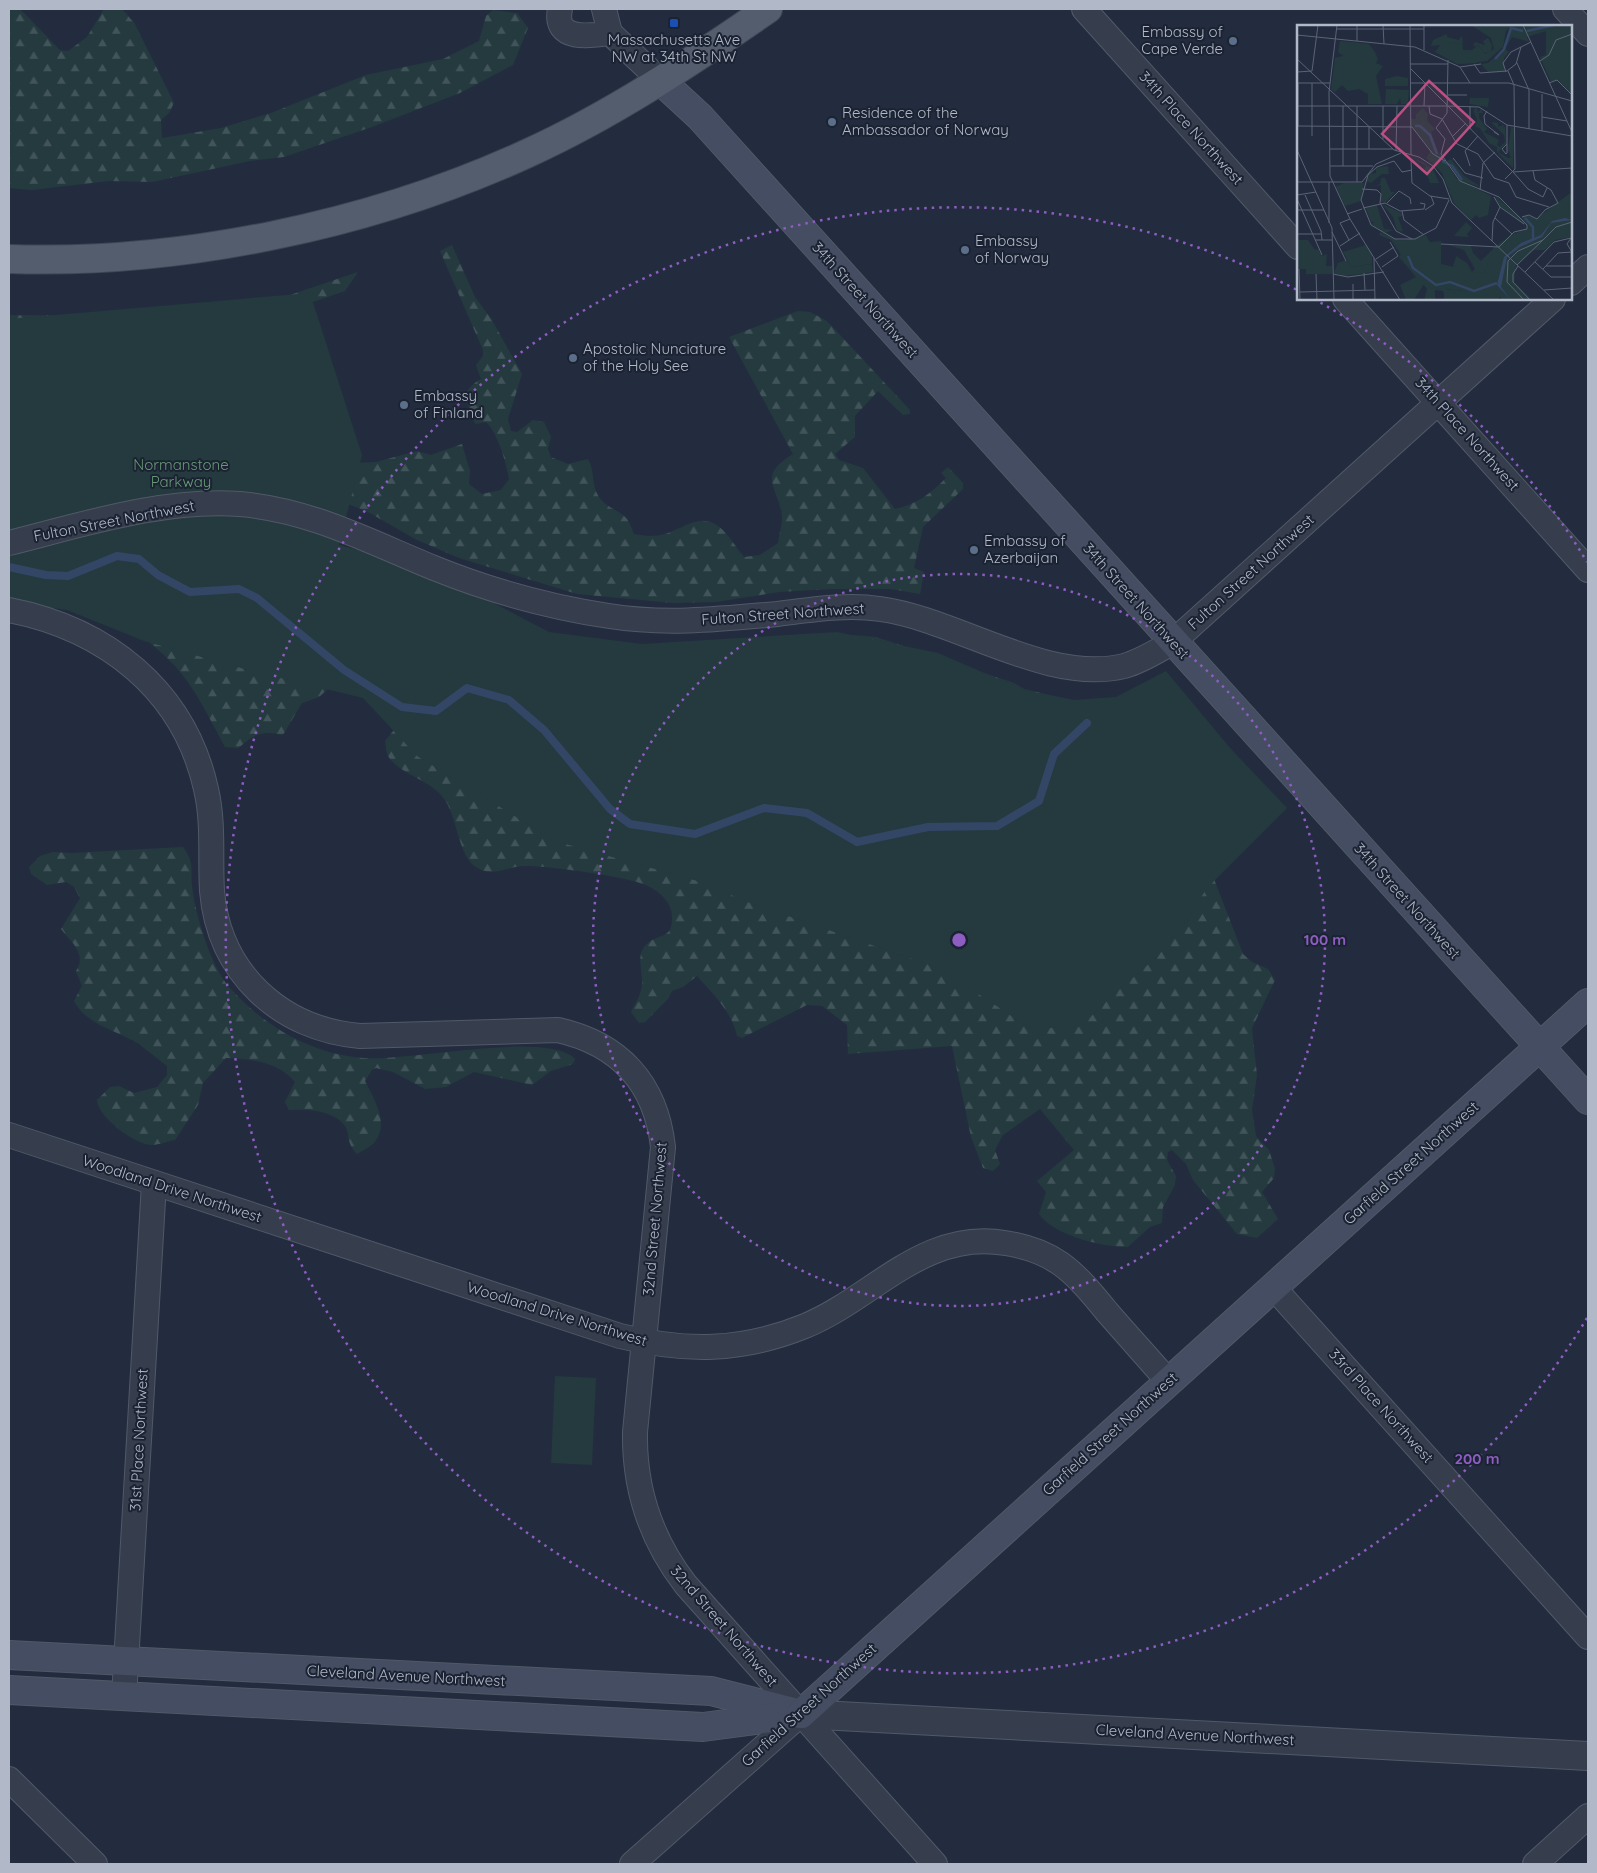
<svg xmlns="http://www.w3.org/2000/svg" width="1597" height="1873" viewBox="0 0 1597 1873" font-family="Quicksand,sans-serif">
  <style>
    .forest { fill: url(#forest-firs) }
    .park { fill: #243a3f }
    .lines { fill: none; stroke-linecap: round; stroke-linejoin: round }
    .stream { stroke: #344666; stroke-width: 8 }
    .minor-casing { stroke: #515968; stroke-width: 26 }
    .tertiary-casing { stroke: #515968; stroke-width: 30 }
    .secondary-casing { stroke: #515968; stroke-width: 30 }
    .primary-casing { stroke: #3f4756; stroke-width: 30 }
    .minor { stroke: #363e4d; stroke-width: 24 }
    .tertiary { stroke: #363e4d; stroke-width: 28 }
    .secondary { stroke: #444d61; stroke-width: 28 }
    .primary { stroke: #545d6e; stroke-width: 28 }
    .ring { fill: none; stroke: #8e5dc2; stroke-width: 2.5; stroke-dasharray: 2.5 5 }
    .transit-dot { fill: #1a4fb4; stroke: #1b2332; stroke-width: 2 }
    .service-dot { fill: #5c6f8a; stroke: #1b2332; stroke-width: 2 }
    .labels { text-anchor: middle; stroke-width: 4; stroke-linejoin: round; paint-order: stroke }
    .poi-label { font-size: 15px; fill: #b1b9c9; stroke: #1b2332; text-anchor: start }
    .street-label { font-size: 15px; fill: #b1b9c9; stroke: #1b2332 }
    .park-label { font-size: 15px; fill: #679b76; stroke: #1b2332 }
    .inset-river { fill: none; stroke: #344666; stroke-width: 2.5 }
    .inset-road { fill: none; stroke: #5b6476; stroke-width: 1 }
    .view { fill: #bc5082; fill-opacity: 0.15; stroke: #bc5082; stroke-width: 2.5 }
    .inset-edge { fill: none; stroke: #b1b9c9; stroke-width: 2.5 }
    .centre { fill: #8e5dc2; stroke: #1b2332; stroke-width: 2.5 }
    .ring-label { font-size: 15px; text-anchor: middle; font-weight: bold; fill: #8e5dc2; stroke: #1b2332; stroke-width: 4; stroke-linejoin: round; paint-order: stroke }
  </style>
  <defs>
    <pattern id="forest-firs" width="22" height="20" patternUnits="userSpaceOnUse" patternTransform="scale(1.25)"><rect width="22" height="20" fill="#243a3f"/><path d="M5 1l3.5 6h-7zM16 11l3.5 6h-7z" fill="#415459"/></pattern>
  </defs>
  <rect width="100%" height="100%" fill="#222c3e"/>
  <g class="forest">
    <path d="M 9,9 L 20,9 L 60,50 L 68,51 L 87,37 L 104,9 L 122,9 L 135,24 L 174,103 L 169,113 L 161,120 L 162,138 L 221,128 L 271,113 L 366,75 L 443,59 L 479,41 L 486,16 L 493,10 L 517,13 L 528,28 L 513,65 L 460,93 L 372,127 L 284,157 L 250,161 L 152,182 L 109,181 L 32,190 L 9,188 Z"/>
    <path d="M 452,245 L 475,297 L 492,320 L 522,374 L 508,419 L 511,431 L 517,432 L 533,420 L 544,422 L 551,437 L 548,449 L 551,457 L 568,464 L 588,459 C 595,471 591,485 599,497 C 606,508 620,510 627,519 C 630,523 632,530 634,534 C 644,536 654,537 665,534 C 687,527 703,509 725,532 C 732,540 737,549 744,557 L 760,555 L 778,543 C 779,534 783,523 782,515 C 777,485 757,476 793,454 L 729,337 L 798,311 L 810,312 L 827,321 L 910,410 L 910,414 L 903,415 L 878,391 L 855,416 L 855,437 L 835,454 L 839,460 L 863,468 L 895,509 C 917,504 930,494 946,478 L 941,473 L 948,467 L 963,483 L 963,489 L 923,527 L 914,568 L 924,572 L 920,594 L 891,589 L 831,589 L 779,592 L 716,602 L 673,603 L 577,594 L 459,558 L 415,539 L 368,512 L 333,498 L 9,524 L 9,315 L 110,316 L 290,295 L 358,272 L 345,291 L 310,303 L 355,463 L 376,462 L 417,451 L 431,455 L 462,444 L 470,471 L 469,484 L 482,494 L 501,490 L 509,479 C 506,462 498,433 486,422 L 476,424 L 474,422 C 467,400 459,392 481,379 L 476,365 L 483,356 L 483,350 L 440,251 Z"/>
    <path d="M 9,559 L 555,639 L 656,651 L 853,635 L 876,637 L 1014,683 L 1024,689 L 1071,700 L 1202,848 L 1243,954 L 1252,962 L 1268,969 L 1275,980 L 1252,1028 L 1257,1075 L 1252,1110 L 1256,1136 L 1269,1150 L 1275,1169 L 1274,1178 L 1262,1192 L 1278,1219 L 1257,1238 L 1237,1234 L 1193,1180 L 1186,1164 L 1172,1150 L 1168,1152 L 1167,1160 L 1176,1176 L 1175,1185 L 1163,1207 L 1162,1223 L 1150,1227 L 1128,1247 C 1102,1247 1055,1236 1039,1214 L 1046,1192 L 1037,1181 L 1074,1150 L 1040,1109 L 1003,1135 L 995,1150 L 1000,1164 L 993,1171 L 983,1168 L 971,1137 L 952,1046 L 848,1054 L 847,1025 L 822,1006 L 807,1005 L 742,1038 L 737,1036 C 732,1012 713,994 697,976 L 683,987 L 672,991 L 668,999 L 645,1022 L 639,1023 L 631,1012 C 635,1004 642,993 642,984 C 643,971 635,954 647,944 C 659,933 673,940 672,916 C 672,903 661,893 650,887 C 635,877 543,865 523,866 C 506,867 492,878 476,867 C 457,855 458,814 442,796 C 428,779 399,774 388,756 C 386,752 386,745 385,741 L 398,725 L 339,679 L 319,697 L 302,703 L 283,735 C 260,730 256,734 238,748 L 225,747 C 210,720 196,689 175,666 C 130,618 65,591 9,559 Z"/>
    <path d="M 183,847 C 195,864 190,867 192,886 C 195,914 211,967 230,988 C 264,1026 311,1054 363,1058 C 407,1062 548,1030 575,1059 L 573,1064 L 551,1071 L 532,1085 L 474,1072 L 446,1087 L 425,1089 L 393,1072 L 376,1068 L 372,1070 L 365,1081 C 373,1097 389,1122 376,1140 C 373,1146 363,1150 357,1154 C 345,1141 351,1136 345,1126 C 334,1110 305,1109 289,1110 L 285,1102 L 295,1082 C 278,1062 252,1059 226,1058 L 203,1083 L 198,1105 L 175,1140 C 168,1141 159,1145 152,1145 C 135,1145 98,1117 97,1100 L 110,1087 L 119,1086 L 134,1093 L 157,1087 L 167,1075 L 167,1066 C 158,1059 148,1051 139,1044 C 117,1030 87,1026 74,1001 L 82,986 L 76,971 C 87,954 72,943 61,929 L 80,898 L 74,887 L 66,882 L 47,885 L 31,874 L 29,867 L 40,856 L 53,852 L 72,853 Z"/>
  </g>
  <g class="park">
    <path d="M 310,293 L 362,455 L 339,545 L 393,559 L 469,590 L 549,632 L 642,644 L 837,632 L 938,653 L 1024,690 L 1074,700 L 1116,697 L 1166,671 L 1231,749 L 1287,808 L 1207,888 L 1181,928 L 1157,957 L 1119,989 L 1081,1026 L 1031,1029 L 941,969 L 745,901 L 701,882 L 555,841 L 417,756 L 363,698 L 248,670 L 144,641 L 67,610 L 9,602 L 9,319 Z"/>
    <path d="M 555,1376 L 596,1378 L 592,1465 L 551,1463 Z"/>
  </g>
  <g class="lines">
    <path class="stream" d="M 9,567 L 46,575 L 68,576 L 117,556 L 139,559 L 158,575 L 190,592 L 239,589 L 257,598 L 344,670 L 402,707 L 436,711 L 467,688 L 509,700 L 544,730 L 610,809 L 630,824 L 695,834 L 764,808 L 807,813 L 857,842 L 928,827 L 997,826 L 1039,801 L 1054,754 L 1087,723"/>
    <defs>
      <g id="minor">
        <path d="M 560,9 C 553,42 591,36 610,33 L 604,9"/>
        <path d="M 1084,9 L 1298,247"/>
        <path d="M 1565,9 L 1588,34"/>
        <path d="M 610,33 L 661,81"/>
        <path d="M 1571,283 L 1588,267"/>
        <path d="M 1345,299 L 1588,570"/>
        <path d="M 9,543 C 81,525 165,498 240,504 C 311,510 370,542 434,568 C 491,591 549,607 609,616 C 665,625 721,619 777,614 C 811,610 846,604 880,609 C 956,619 1048,685 1124,666 C 1142,661 1157,651 1173,642 L 1553,299"/>
        <path d="M 9,610 C 106,629 184,690 206,789 C 214,823 210,857 212,891 C 219,973 280,1029 360,1036 L 558,1030 C 620,1044 656,1084 663,1147 L 635,1432 C 634,1488 651,1540 686,1585 L 935,1864"/>
        <path d="M 9,1135 L 620,1336 C 685,1352 741,1352 805,1326 C 873,1298 924,1229 1005,1243 C 1025,1246 1044,1252 1061,1264 C 1079,1277 1094,1296 1108,1313 C 1128,1336 1148,1358 1168,1381"/>
        <path d="M 1273,1287 L 1588,1637"/>
        <path d="M 124,1697 L 154,1183"/>
        <path d="M 9,1779 L 95,1864"/>
        <path d="M 632,1864 L 801,1714"/>
        <path d="M 1535,1864 L 1588,1816"/>
      </g>
      <path id="tertiary" d="M 801,1714 L 1588,1756"/>
      <g id="secondary">
        <path d="M 661,81 L 700,117 L 1588,1100"/>
        <path d="M 9,1655 L 711,1691 L 801,1714"/>
        <path d="M 9,1690 L 703,1727 L 785,1716"/>
        <path d="M 801,1714 L 1588,1003"/>
      </g>
      <path id="primary" d="M 9,259 C 180,265 371,225 526,154 C 612,115 691,62 768,9"/>
    </defs>
    <use href="#minor" class="minor-casing"/>
    <use href="#tertiary" class="tertiary-casing"/>
    <use href="#secondary" class="secondary-casing"/>
    <use href="#primary" class="primary-casing"/>
    <use href="#minor" class="minor"/>
    <use href="#tertiary" class="tertiary"/>
    <use href="#secondary" class="secondary"/>
    <use href="#primary" class="primary"/>
  </g>
  <g class="ring">
    <circle cx="959" cy="940" r="366"/>
    <path d="M1587 1318A733 733 0 1 1 1297 290M1314 299A733 733 0 0 1 1587 562"/>
  </g>
  <rect class="transit-dot" x="669" y="18" width="10" height="10" rx="2.5"/>
  <g class="service-dot">
    <circle cx="1233" cy="41" r="5"/>
    <circle cx="832" cy="122" r="5"/>
    <circle cx="965" cy="250" r="5"/>
    <circle cx="573" cy="358" r="5"/>
    <circle cx="404" cy="405" r="5"/>
    <circle cx="974" cy="550" r="5"/>
  </g>
  <g class="labels">
    <g class="poi-label">
      <text x="1223" y="37" text-anchor="end">Embassy of<tspan x="1223" dy="17">Cape Verde</tspan></text>
      <text x="674" y="45" text-anchor="middle">Massachusetts Ave<tspan x="674" dy="17">NW at 34th St NW</tspan></text>
      <text x="842" y="118">Residence of the<tspan x="842" dy="17">Ambassador of Norway</tspan></text>
      <text x="975" y="246">Embassy<tspan x="975" dy="17">of Norway</tspan></text>
      <text x="583" y="354">Apostolic Nunciature<tspan x="583" dy="17">of the Holy See</tspan></text>
      <text x="414" y="401">Embassy<tspan x="414" dy="17">of Finland</tspan></text>
      <text x="984" y="546">Embassy of<tspan x="984" dy="17">Azerbaijan</tspan></text>
    </g>
    <g class="street-label">
      <text transform="translate(1191 128) rotate(48)" y="5">34th Place Northwest</text>
      <text transform="translate(865 300) rotate(48)" y="5">34th Street Northwest</text>
      <text transform="translate(1467 434) rotate(48)" y="5">34th Place Northwest</text>
      <text transform="translate(114 521) rotate(-11)" y="5">Fulton Street Northwest</text>
      <text transform="translate(1251 572) rotate(-42)" y="5">Fulton Street Northwest</text>
      <text transform="translate(1136 601) rotate(48)" y="5">34th Street Northwest</text>
      <text transform="translate(783 614) rotate(-4)" y="5">Fulton Street Northwest</text>
      <text transform="translate(1407 901) rotate(48)" y="5">34th Street Northwest</text>
      <text transform="translate(1411 1163) rotate(-42)" y="5">Garfield Street Northwest</text>
      <text transform="translate(172 1189) rotate(18)" y="5">Woodland Drive Northwest</text>
      <text transform="translate(655 1219) rotate(-85)" y="5">32nd Street Northwest</text>
      <text transform="translate(557 1314) rotate(17)" y="5">Woodland Drive Northwest</text>
      <text transform="translate(1381 1406) rotate(48)" y="5">33rd Place Northwest</text>
      <text transform="translate(1110 1434) rotate(-42)" y="5">Garfield Street Northwest</text>
      <text transform="translate(139 1440) rotate(-87)" y="5">31st Place Northwest</text>
      <text transform="translate(724 1626) rotate(49)" y="5">32nd Street Northwest</text>
      <text transform="translate(406 1676) rotate(3)" y="5">Cleveland Avenue Northwest</text>
      <text transform="translate(809 1705) rotate(-42)" y="5">Garfield Street Northwest</text>
      <text transform="translate(1195 1735) rotate(3)" y="5">Cleveland Avenue Northwest</text>
    </g>
    <g class="park-label">
      <text x="181" y="470">Normanstone<tspan x="181" dy="17">Parkway</tspan></text>
    </g>
  </g>
  <g transform="translate(1297 25)">
    <rect width="275" height="275" fill="#222c3e"/>
    <path d="M 150,9 L 150,12 L 162,15 L 165,10 L 166,18 L 134,21 L 136,15 Z" fill="#243a3f"/>
    <path d="M 165,11 L 166,25 L 181,38 L 160,39 L 138,27 L 144,19 L 164,18 ZM 191,13 L 195,20 L 194,27 L 187,28 L 181,20 L 180,21 L 176,21 L 178,17 L 188,20 L 186,16 ZM 126,83 L 131,89 L 130,96 L 138,104 L 134,107 L 142,129 L 118,102 L 119,89 ZM 180,83 L 181,87 L 184,84 L 186,88 L 182,88 L 182,93 L 190,104 L 187,107 L 202,115 L 200,120 L 203,122 L 208,117 L 207,110 L 194,97 L 201,98 L 201,102 L 207,100 L 206,103 L 208,101 L 209,119 L 201,127 L 211,133 L 214,133 L 211,125 L 214,102 L 217,103 L 216,143 L 200,127 L 200,122 L 192,118 L 183,103 L 178,102 L 180,95 L 176,85 ZM 117,134 L 126,137 L 137,146 L 142,158 L 133,158 L 129,146 L 127,146 L 129,141 ZM 154,134 L 167,151 L 184,162 L 164,156 L 150,136 ZM 91,141 L 92,149 L 85,149 L 74,158 L 69,156 L 73,149 L 79,148 L 79,143 ZM 84,153 L 88,153 L 94,167 L 98,167 L 89,177 L 84,177 L 84,160 L 75,162 L 83,159 ZM 85,179 L 104,188 L 106,191 L 101,192 L 106,207 L 100,205 L 96,192 ZM 80,180 L 87,204 L 96,205 L 88,208 L 74,199 L 78,197 L 74,197 L 69,183 ZM 83,207 L 103,216 L 129,211 L 133,217 L 144,216 L 144,239 L 156,242 L 159,231 L 170,238 L 175,247 L 178,244 L 167,225 L 151,220 L 174,221 L 176,228 L 184,236 L 197,223 L 203,227 L 171,269 L 159,263 L 148,264 L 147,270 L 146,266 L 138,265 L 138,275 L 127,275 L 130,264 L 105,233 L 103,234 L 104,230 L 94,215 L 82,210 Z" fill="#243a3f"/>
    <path d="M 69,220 L 75,229 L 75,239 L 54,242 L 46,227 Z" fill="#243a3f"/>
    <path d="M 174,0 L 275,0 L 275,69 L 261,55 L 254,57 L 243,32 L 249,30 L 249,6 L 230,12 L 232,17 L 215,12 L 208,24 L 212,27 L 207,33 L 208,47 L 191,47 L 184,39 L 191,38 L 207,24 L 212,3 L 209,6 L 206,22 L 190,36 L 166,39 L 166,25 L 175,25 L 181,20 L 188,29 L 197,24 L 194,13 ZM 43,16 L 72,19 L 78,27 L 81,34 L 79,38 L 86,41 L 79,51 L 85,79 L 71,79 L 71,69 L 62,64 L 51,66 L 45,60 L 38,67 L 34,64 L 38,33 L 46,31 L 41,27 ZM 100,51 L 111,53 L 111,61 L 88,61 L 88,54 ZM 89,64 L 112,65 L 111,79 L 104,79 L 103,73 L 100,79 L 88,79 ZM 192,73 L 191,82 L 172,79 L 173,73 ZM 114,94 L 127,94 L 137,120 L 160,154 L 194,171 L 191,190 L 182,193 L 179,190 L 174,195 L 157,178 L 145,148 L 129,133 L 134,125 L 114,101 ZM 47,158 L 67,158 L 64,176 L 48,181 L 39,162 ZM 272,169 L 275,169 L 275,212 L 258,215 L 248,225 L 237,225 L 219,240 L 217,257 L 235,275 L 205,275 L 203,271 L 202,275 L 170,275 L 170,268 L 166,266 L 128,262 L 127,259 L 117,275 L 109,275 L 103,260 L 119,252 L 102,232 L 104,229 L 94,214 L 111,216 L 129,210 L 132,217 L 144,218 L 144,239 L 156,242 L 158,236 L 164,236 L 174,248 L 188,247 L 197,222 L 216,209 L 232,203 L 203,181 L 198,171 L 226,194 L 225,191 L 231,190 L 239,194 ZM 0,215 L 11,215 L 18,225 L 21,224 L 25,231 L 30,229 L 29,241 L 35,241 L 35,249 L 9,249 L 9,244 L 1,244 ZM 50,235 L 54,242 L 75,239 L 76,247 L 49,251 L 37,248 L 41,238 Z" fill="#243a3f"/>
    <path d="M 169,197 L 175,203 L 170,209 L 172,212 L 157,211 ZM 147,264 L 166,266 L 170,268 L 170,275 L 147,275 Z" fill="#243a3f"/>
    <path d="M 268,193 L 275,195 L 254,198 L 245,212 L 223,222 L 210,232 L 204,262 L 214,275 L 200,260 L 207,232 L 224,218 L 244,210 L 255,196 Z" fill="#344666"/>
    <path class="inset-river" d="M 230,6 L 257,0M 198,34 L 207,24 L 214,3 L 226,6M 118,101 L 123,101 L 133,110 L 140,129M 145,136 L 155,141 L 165,155M 228,193 L 236,202 L 236,216M 111,231 L 116,243 L 139,260 L 153,257 L 177,266 L 200,258"/>
    <path class="inset-road" d="M 40,0 L 32,67 L 33,151 L 53,194 L 103,275M 86,0 L 87,19M 113,0 L 114,130M 226,0 L 275,107M 40,4 L 127,4M 0,10 L 118,22 L 163,42 L 173,58M 60,16 L 60,0M 127,25 L 127,0M 0,34 L 97,125 L 122,132 L 136,141 L 146,154 L 155,178 L 257,275M 151,35 L 150,88 L 139,103 L 148,114 L 144,129 L 163,156 L 202,172 L 230,200M 243,36 L 252,30 L 259,15 L 275,9M 220,38 L 232,65 L 232,104M 113,39 L 151,39M 177,39 L 183,48 L 210,46 L 219,39 L 224,22M 163,42 L 184,39M 114,44 L 150,80M 0,47 L 15,46 L 21,0M 209,47 L 206,38 L 214,27 L 234,17M 0,58 L 33,58M 1,58 L 1,101M 15,58 L 15,111M 113,58 L 212,58 L 275,76M 252,58 L 260,55 L 275,70M 151,70 L 170,70M 0,81 L 32,81M 32,81 L 151,81M 46,81 L 46,141M 86,81 L 86,114M 127,81 L 128,58M 132,81 L 133,89 L 145,94 L 160,119 L 181,129 L 197,153 L 212,158 L 219,172 L 252,182M 151,81 L 182,82 L 210,100 L 275,111M 151,81 L 216,147 L 275,143M 190,86 L 187,91 L 188,99 L 202,110 L 197,107M 245,92 L 270,96M 0,101 L 115,102 L 136,129 L 148,136M 173,104 L 173,81M 245,106 L 245,69M 155,112 L 169,98M 210,119 L 205,124 L 209,129 L 210,128 L 210,100M 33,124 L 96,124M 72,124 L 72,102M 0,125 L 35,203 L 37,275M 99,126 L 100,81M 156,133 L 168,148 L 186,153M 114,135 L 115,158 L 133,171 L 152,174M 33,141 L 76,141M 173,141 L 168,126 L 181,111M 115,145 L 105,147 L 97,136 L 80,142 L 71,150 L 64,175 L 74,200 L 98,214 L 118,214 L 139,203 L 152,175M 216,147 L 231,164 L 246,172 L 250,163M 208,154 L 218,144 L 217,60 L 211,46M 0,157 L 65,157 L 79,139 L 104,128M 32,157 L 32,198M 60,157 L 60,81M 65,164 L 80,165 L 84,169 L 83,178M 183,165 L 186,138 L 198,127M 0,170 L 19,167M 8,170 L 24,206 L 25,215M 0,174 L 25,230M 83,178 L 99,206 L 115,214M 90,178 L 102,166 L 113,173 L 114,179M 203,182 L 227,199M 66,183 L 88,178 L 103,186 L 127,184 L 128,179 L 123,178M 0,185 L 27,185M 128,185 L 137,179 L 134,171M 105,186 L 107,195 L 127,210M 50,189 L 65,184M 225,192 L 232,190 L 240,194 L 248,185 L 261,178 L 254,165 L 238,155 L 236,146M 198,193 L 215,209M 35,207 L 49,236M 0,209 L 24,209M 274,213 L 270,219 L 275,227M 18,215 L 35,215M 52,215 L 43,198 L 53,194M 195,216 L 196,197 L 203,182 L 197,172M 144,219 L 202,222 L 217,207 L 230,204 L 230,200M 43,221 L 63,208M 77,233 L 78,275M 79,234 L 97,222M 238,237 L 254,252 L 275,252M 220,240 L 247,214M 221,241 L 216,249 L 216,257 L 233,275M 249,241 L 275,241M 85,242 L 101,231 L 93,217M 2,244 L 3,275M 246,244 L 261,228 L 275,227M 228,247 L 257,217 L 274,213M 67,248 L 68,265M 19,249 L 20,275M 36,249 L 51,252 L 87,247M 56,259 L 56,275M 247,265 L 275,263M 3,267 L 78,265M 227,275 L 210,257 L 211,236 L 221,226 L 246,215 L 259,202 L 275,197"/>
    <path class="view" d="M 132,56 L 177,97 L 130,149 L 85,109 Z"/>
    <rect width="275" height="275" class="inset-edge"/>
  </g>
  <circle cx="959" cy="940" r="8" class="centre"/>
  <g class="ring-label">
    <text x="1325" y="945">100 m</text>
    <text x="1477" y="1464">200 m</text>
  </g>
  <rect width="1597" height="1873" fill="none" stroke="#b1b9c9" stroke-width="20"/>
</svg>
